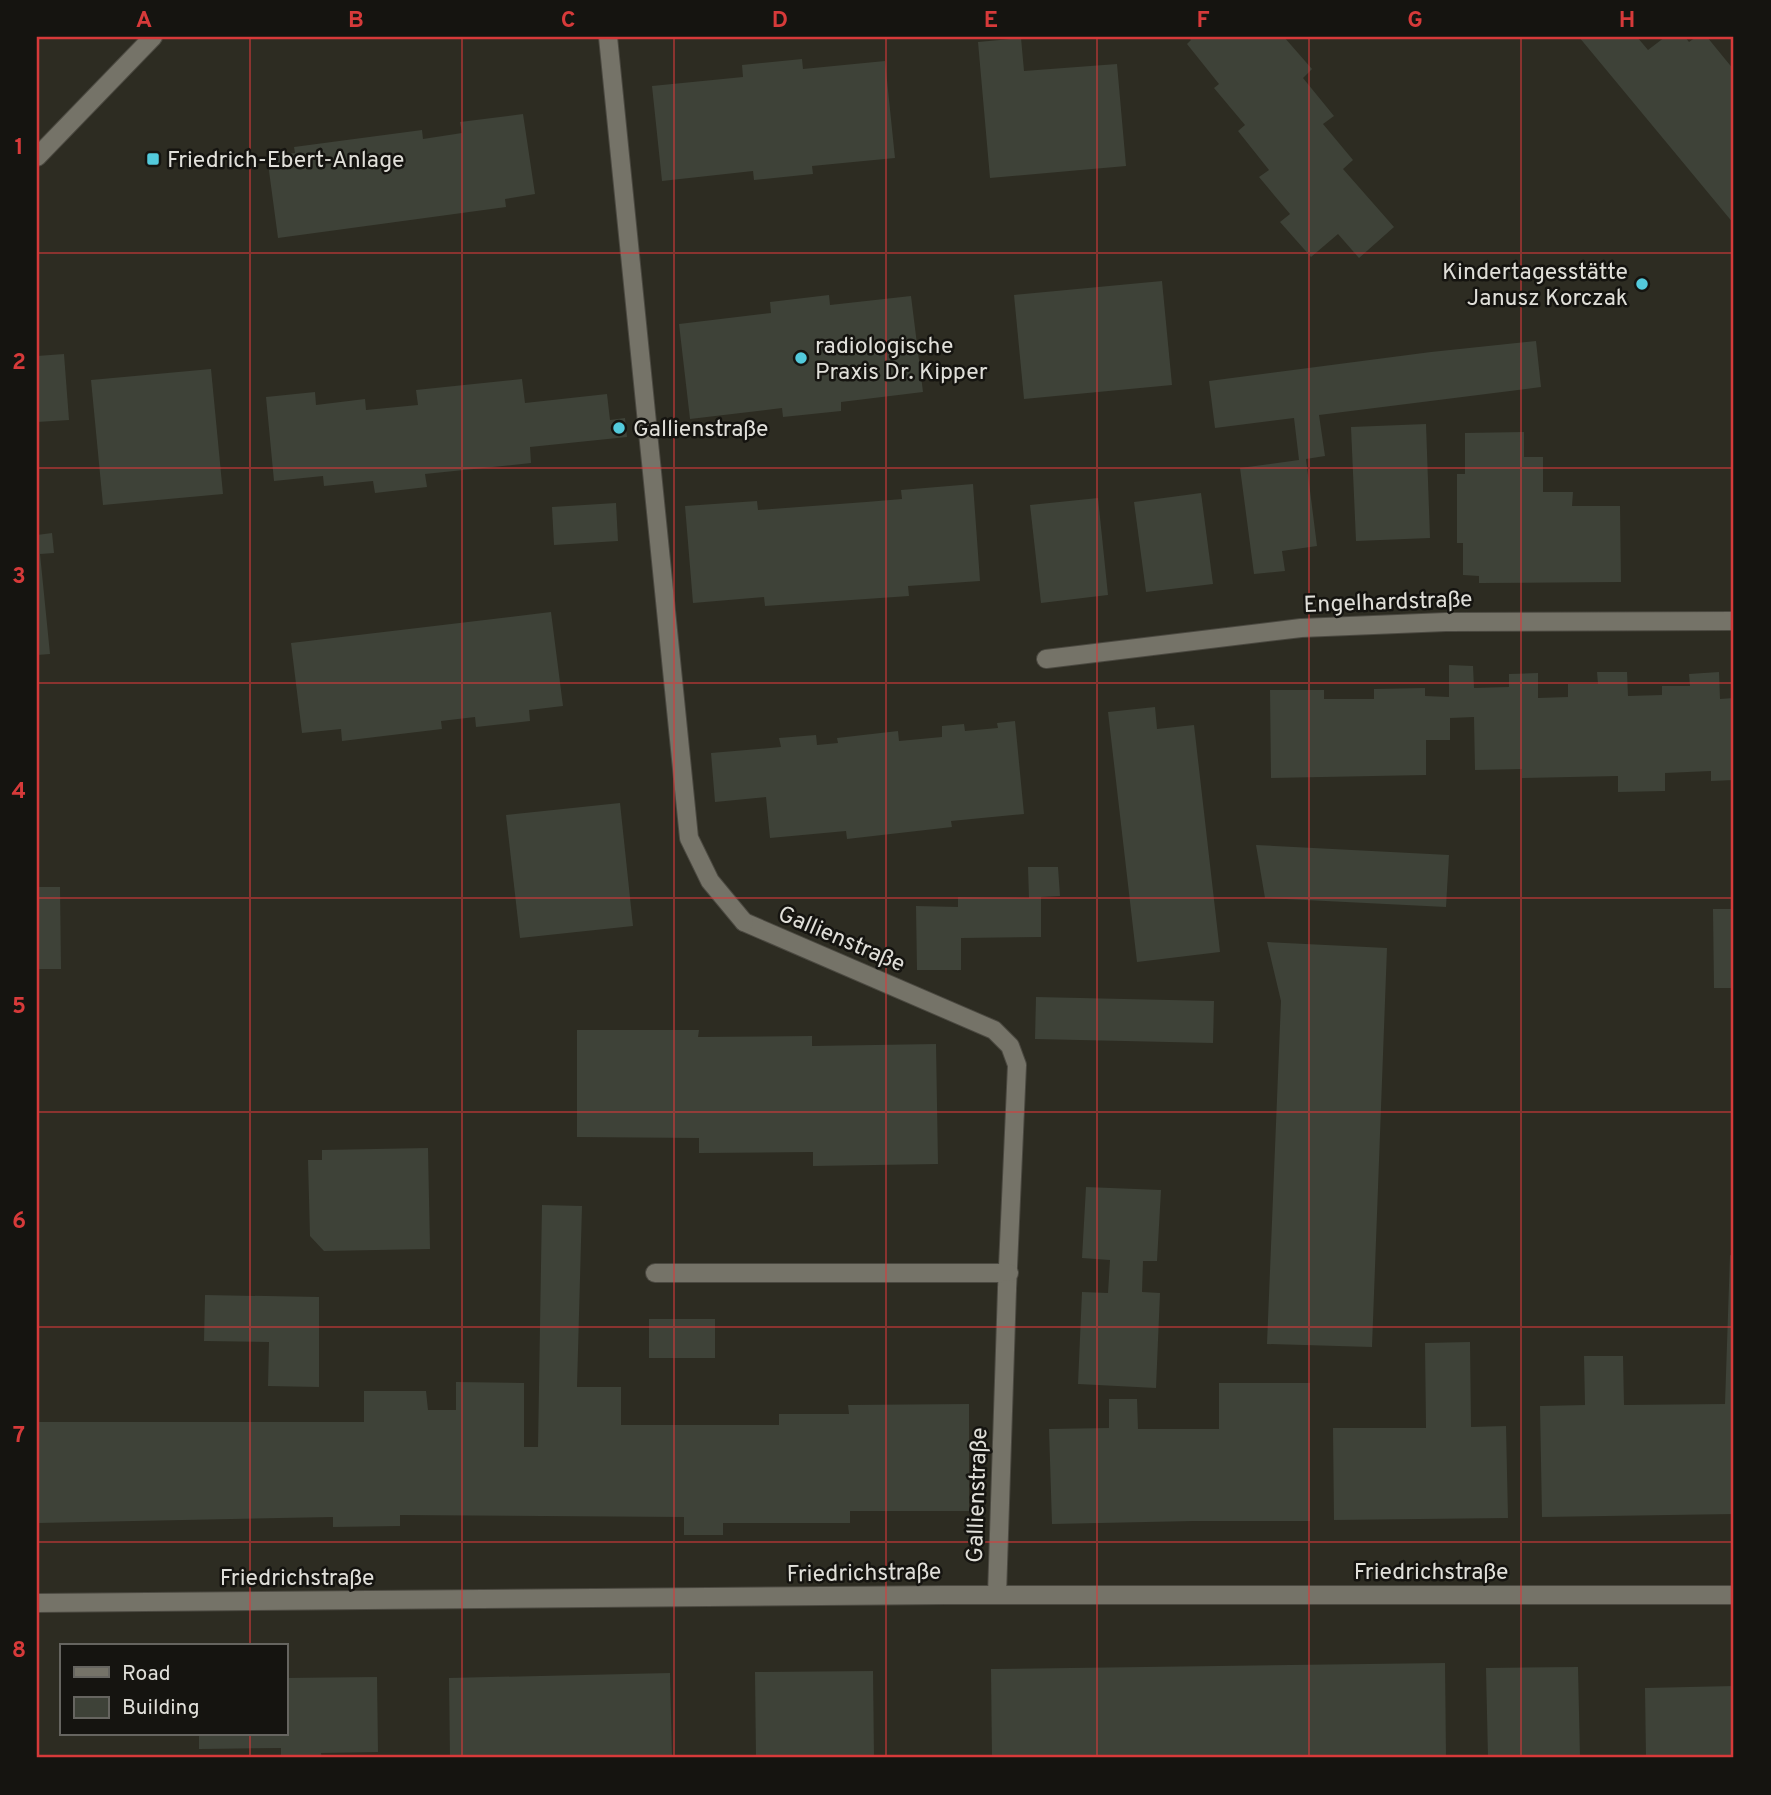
<svg xmlns="http://www.w3.org/2000/svg" width="1771" height="1795" viewBox="0 0 1771 1795" font-family="Overpass,sans-serif">
  <style>
    .building { fill: #3e4238 }
    .lines { fill: none; stroke-linecap: round; stroke-linejoin: round }
    .service-casing { stroke: #4b4941; stroke-width: 20 }
    .minor-casing { stroke: #4b4941; stroke-width: 20 }
    .secondary-casing { stroke: #4b4941; stroke-width: 20 }
    .service { stroke: #757368; stroke-width: 18 }
    .minor { stroke: #757368; stroke-width: 18 }
    .secondary { stroke: #757368; stroke-width: 18 }
    .grid { fill: none; stroke: #d73a3a; stroke-width: 2; stroke-opacity: 0.55 }
    .poi-dot { fill: #53cadc; stroke: #151410; stroke-width: 2.5 }
    .labels { text-anchor: middle; stroke-width: 5; stroke-linejoin: round; paint-order: stroke }
    .poi-label { font-size: 23px; fill: #e0dfd9; stroke: #151410; text-anchor: start }
    .street-label { font-size: 23px; fill: #e0dfd9; stroke: #151410 }
    .neatline { fill: none; stroke: #d73a3a; stroke-width: 2.5 }
    .grid-label { font-size: 23px; text-anchor: middle; font-weight: bold; fill: #d73a3a }
  </style>
  <rect width="100%" height="100%" fill="#2d2c22"/>
  <g class="building">
    <path d="M 1188,37 L 1284,37 L 1312,69 L 1303,78 L 1334,116 L 1323,124 L 1353,160 L 1343,169 L 1394,227 L 1359,258 L 1338,234 L 1311,257 L 1280,222 L 1290,214 L 1259,177 L 1269,170 L 1238,131 L 1245,125 L 1214,88 L 1219,84 L 1187,44 L 1191,40 Z"/>
    <path d="M 1579,37 L 1637,37 L 1648,50 L 1665,37 L 1685,37 L 1689,42 L 1696,37 L 1707,37 L 1734,70 L 1734,224 Z"/>
    <path d="M 1021,38 L 1024,71 L 1117,64 L 1126,166 L 990,178 L 978,42 Z"/>
    <path d="M 802,59 L 803,69 L 885,61 L 895,158 L 812,166 L 813,174 L 754,180 L 753,171 L 662,181 L 652,86 L 743,77 L 742,65 Z"/>
    <path d="M 523,114 L 535,194 L 505,199 L 506,207 L 278,238 L 267,156 L 295,153 L 294,147 L 422,130 L 423,139 L 462,133 L 460,122 Z"/>
    <path d="M 1162,281 L 1172,385 L 1024,399 L 1014,295 Z"/>
    <path d="M 829,295 L 830,305 L 911,296 L 923,392 L 841,402 L 841,411 L 783,417 L 782,408 L 690,419 L 679,324 L 771,313 L 770,302 Z"/>
    <path d="M 1536,341 L 1541,387 L 1319,415 L 1325,456 L 1306,459 L 1317,546 L 1282,551 L 1285,571 L 1254,574 L 1240,468 L 1299,460 L 1294,418 L 1215,428 L 1209,381 L 1431,352 Z"/>
    <path d="M 64,354 L 69,420 L 37,422 L 37,356 Z"/>
    <path d="M 211,369 L 223,494 L 103,505 L 91,380 Z"/>
    <path d="M 522,379 L 525,403 L 607,394 L 610,420 L 625,418 L 627,437 L 530,447 L 531,463 L 425,474 L 427,487 L 375,493 L 373,481 L 324,486 L 323,476 L 274,481 L 266,397 L 315,392 L 316,405 L 365,399 L 366,410 L 418,405 L 416,390 Z"/>
    <path d="M 1426,424 L 1430,538 L 1356,541 L 1351,427 Z"/>
    <path d="M 1524,432 L 1524,457 L 1543,457 L 1543,492 L 1573,492 L 1572,506 L 1620,506 L 1621,582 L 1479,583 L 1479,576 L 1463,575 L 1463,543 L 1457,543 L 1457,474 L 1465,474 L 1465,433 Z"/>
    <path d="M 973,484 L 980,581 L 908,586 L 909,596 L 765,606 L 764,597 L 693,603 L 685,506 L 757,501 L 758,510 L 866,502 L 902,499 L 901,490 Z"/>
    <path d="M 1201,493 L 1213,584 L 1146,592 L 1134,502 Z"/>
    <path d="M 1098,498 L 1108,595 L 1041,603 L 1030,505 Z"/>
    <path d="M 616,503 L 618,541 L 554,545 L 552,507 Z"/>
    <path d="M 52,533 L 54,553 L 40,554 L 50,654 L 37,655 L 37,535 Z"/>
    <path d="M 551,612 L 563,706 L 529,710 L 530,721 L 476,727 L 475,717 L 441,721 L 442,729 L 342,741 L 341,729 L 302,733 L 291,643 Z"/>
    <path d="M 1449,665 L 1473,666 L 1474,688 L 1509,687 L 1509,674 L 1538,673 L 1538,698 L 1568,697 L 1568,684 L 1598,684 L 1597,672 L 1627,672 L 1628,696 L 1662,695 L 1662,686 L 1690,686 L 1689,674 L 1719,672 L 1720,699 L 1734,698 L 1734,780 L 1711,781 L 1711,771 L 1665,773 L 1665,791 L 1618,792 L 1618,776 L 1522,778 L 1522,769 L 1475,770 L 1474,717 L 1450,718 L 1450,740 L 1426,740 L 1426,775 L 1271,778 L 1270,690 L 1324,690 L 1324,699 L 1374,699 L 1374,689 L 1425,688 L 1425,696 L 1449,697 Z"/>
    <path d="M 1155,707 L 1157,729 L 1194,725 L 1220,952 L 1137,962 L 1108,712 Z"/>
    <path d="M 1015,721 L 1024,814 L 951,821 L 952,827 L 847,839 L 846,831 L 770,838 L 766,797 L 715,802 L 711,753 L 781,747 L 779,738 L 816,735 L 817,745 L 838,743 L 837,738 L 898,731 L 899,741 L 942,737 L 942,726 L 964,724 L 965,731 L 998,728 L 997,723 Z"/>
    <path d="M 620,803 L 633,926 L 520,938 L 506,815 Z"/>
    <path d="M 1256,845 L 1449,855 L 1446,907 L 1265,898 Z"/>
    <path d="M 1028,867 L 1058,867 L 1060,896 L 1041,897 L 1041,937 L 961,938 L 961,970 L 917,970 L 916,906 L 958,907 L 958,897 L 1029,898 Z"/>
    <path d="M 37,887 L 60,887 L 61,969 L 37,969 Z"/>
    <path d="M 1713,909 L 1734,909 L 1734,988 L 1714,988 Z"/>
    <path d="M 1267,942 L 1387,948 L 1372,1347 L 1267,1344 L 1281,1001 Z"/>
    <path d="M 1036,997 L 1214,1001 L 1213,1043 L 1035,1039 Z"/>
    <path d="M 577,1030 L 699,1030 L 698,1037 L 812,1036 L 812,1046 L 936,1044 L 938,1164 L 813,1166 L 813,1152 L 699,1153 L 699,1138 L 577,1137 Z"/>
    <path d="M 428,1148 L 430,1249 L 324,1251 L 310,1236 L 308,1160 L 322,1160 L 322,1150 Z"/>
    <path d="M 1086,1187 L 1161,1190 L 1157,1261 L 1143,1261 L 1142,1292 L 1160,1293 L 1156,1388 L 1078,1384 L 1082,1292 L 1108,1293 L 1110,1260 L 1082,1258 Z"/>
    <path d="M 542,1205 L 582,1206 L 577,1387 L 621,1387 L 621,1425 L 779,1425 L 779,1414 L 849,1414 L 848,1405 L 969,1404 L 969,1511 L 850,1511 L 850,1523 L 723,1523 L 723,1535 L 684,1535 L 684,1517 L 400,1515 L 400,1526 L 333,1527 L 333,1517 L 38,1523 L 38,1422 L 364,1422 L 364,1391 L 426,1391 L 428,1410 L 456,1410 L 456,1382 L 524,1383 L 524,1447 L 538,1447 Z"/>
    <path d="M 1730,1255 L 1734,1256 L 1734,1514 L 1542,1517 L 1540,1406 L 1585,1405 L 1584,1356 L 1623,1356 L 1624,1405 L 1725,1404 Z"/>
    <path d="M 205,1295 L 319,1297 L 319,1387 L 268,1386 L 269,1342 L 204,1341 Z"/>
    <rect x="649" y="1319" width="66" height="39"/>
    <path d="M 1470,1342 L 1471,1427 L 1506,1426 L 1508,1518 L 1334,1520 L 1333,1428 L 1426,1428 L 1425,1343 Z"/>
    <path d="M 1219,1383 L 1310,1383 L 1310,1521 L 1194,1521 L 1052,1524 L 1049,1429 L 1109,1428 L 1109,1399 L 1137,1399 L 1138,1429 L 1219,1429 Z"/>
    <path d="M 1445,1663 L 1446,1758 L 992,1758 L 991,1669 Z"/>
    <path d="M 1578,1667 L 1580,1758 L 1488,1758 L 1486,1668 Z"/>
    <path d="M 873,1671 L 874,1758 L 756,1758 L 755,1672 Z"/>
    <path d="M 670,1673 L 672,1758 L 450,1758 L 449,1678 Z"/>
    <path d="M 377,1677 L 378,1752 L 321,1753 L 322,1758 L 281,1758 L 281,1748 L 199,1749 L 199,1734 L 285,1734 L 285,1678 Z"/>
    <path d="M 1734,1686 L 1734,1758 L 1646,1758 L 1645,1688 Z"/>
  </g>
  <g class="lines">
    <defs>
      <g id="service">
        <path d="M 744,922 L 994,1030 L 1010,1046 L 1017,1065 L 1007,1289"/>
        <path d="M 655,1273 L 1009,1273"/>
      </g>
      <g id="minor">
        <path d="M 608,37 L 689,838 L 710,881 L 744,922"/>
        <path d="M 1046,659 L 1301,628 L 1446,622 L 1734,621"/>
        <path d="M 997,1595 L 1007,1289"/>
        <path d="M 37,1603 L 944,1595 L 1734,1595"/>
      </g>
      <path id="secondary" d="M 37,157 L 153,37"/>
    </defs>
    <use href="#service" class="service-casing"/>
    <use href="#minor" class="minor-casing"/>
    <use href="#secondary" class="secondary-casing"/>
    <use href="#service" class="service"/>
    <use href="#minor" class="minor"/>
    <use href="#secondary" class="secondary"/>
  </g>
  <path class="grid" d="M 250,37 L 250,1646M 462,37 L 462,1758M 674,37 L 674,1758M 886,37 L 886,1758M 1097,37 L 1097,1758M 1309,37 L 1309,1758M 1521,37 L 1521,1758M 37,253 L 1734,253M 37,468 L 1734,468M 37,683 L 1734,683M 37,898 L 1734,898M 37,1112 L 1734,1112M 37,1327 L 1734,1327M 37,1542 L 1734,1542M 250,1734 L 250,1758"/>
  <g class="poi-dot">
    <rect x="146" y="152" width="14" height="14" rx="3.5"/>
    <circle cx="1642" cy="284" r="7"/>
    <circle cx="801" cy="358" r="7"/>
    <circle cx="619" cy="428" r="7"/>
  </g>
  <g class="labels">
    <g class="poi-label">
      <text x="167" y="167">Friedrich-Ebert-Anlage</text>
      <text x="1628" y="279" text-anchor="end">Kindertagesstätte<tspan x="1628" dy="26">Janusz Korczak</tspan></text>
      <text x="815" y="353">radiologische<tspan x="815" dy="26">Praxis Dr. Kipper</tspan></text>
      <text x="633" y="436">Gallienstraße</text>
    </g>
    <g class="street-label">
      <text transform="translate(1388 601) rotate(-2)" y="8">Engelhardstraße</text>
      <text transform="translate(842 938) rotate(23)" y="8">Gallienstraße</text>
      <text transform="translate(976 1495) rotate(-88)" y="8">Gallienstraße</text>
      <text x="1431" y="1579">Friedrichstraße</text>
      <text transform="translate(864 1572) rotate(-1)" y="8">Friedrichstraße</text>
      <text x="297" y="1585">Friedrichstraße</text>
    </g>
  </g>
  <rect width="1771" height="1795" fill="none" stroke="#151410" stroke-width="77"/>
  <rect x="60" y="1644" width="228" height="91" fill="#151410" stroke="#666560" stroke-width="2"/>
  <rect x="74" y="1667" width="35" height="10" fill="#757368" stroke="#666560" stroke-width="2"/>
  <text x="122" y="1680" font-size="21" fill="#e0dfd9">Road</text>
  <rect x="74" y="1697" width="35" height="21" fill="#3e4238" stroke="#666560" stroke-width="2"/>
  <text x="122" y="1714" font-size="21" fill="#e0dfd9">Building</text>
  <rect x="38" y="38" width="1694" height="1718" class="neatline"/>
  <g class="grid-label">
    <text x="144" y="27">A</text>
    <text x="356" y="27">B</text>
    <text x="568" y="27">C</text>
    <text x="780" y="27">D</text>
    <text x="991" y="27">E</text>
    <text x="1203" y="27">F</text>
    <text x="1415" y="27">G</text>
    <text x="1627" y="27">H</text>
    <text x="19" y="154">1</text>
    <text x="19" y="369">2</text>
    <text x="19" y="583">3</text>
    <text x="19" y="798">4</text>
    <text x="19" y="1013">5</text>
    <text x="19" y="1228">6</text>
    <text x="19" y="1442">7</text>
    <text x="19" y="1657">8</text>
  </g>
</svg>
